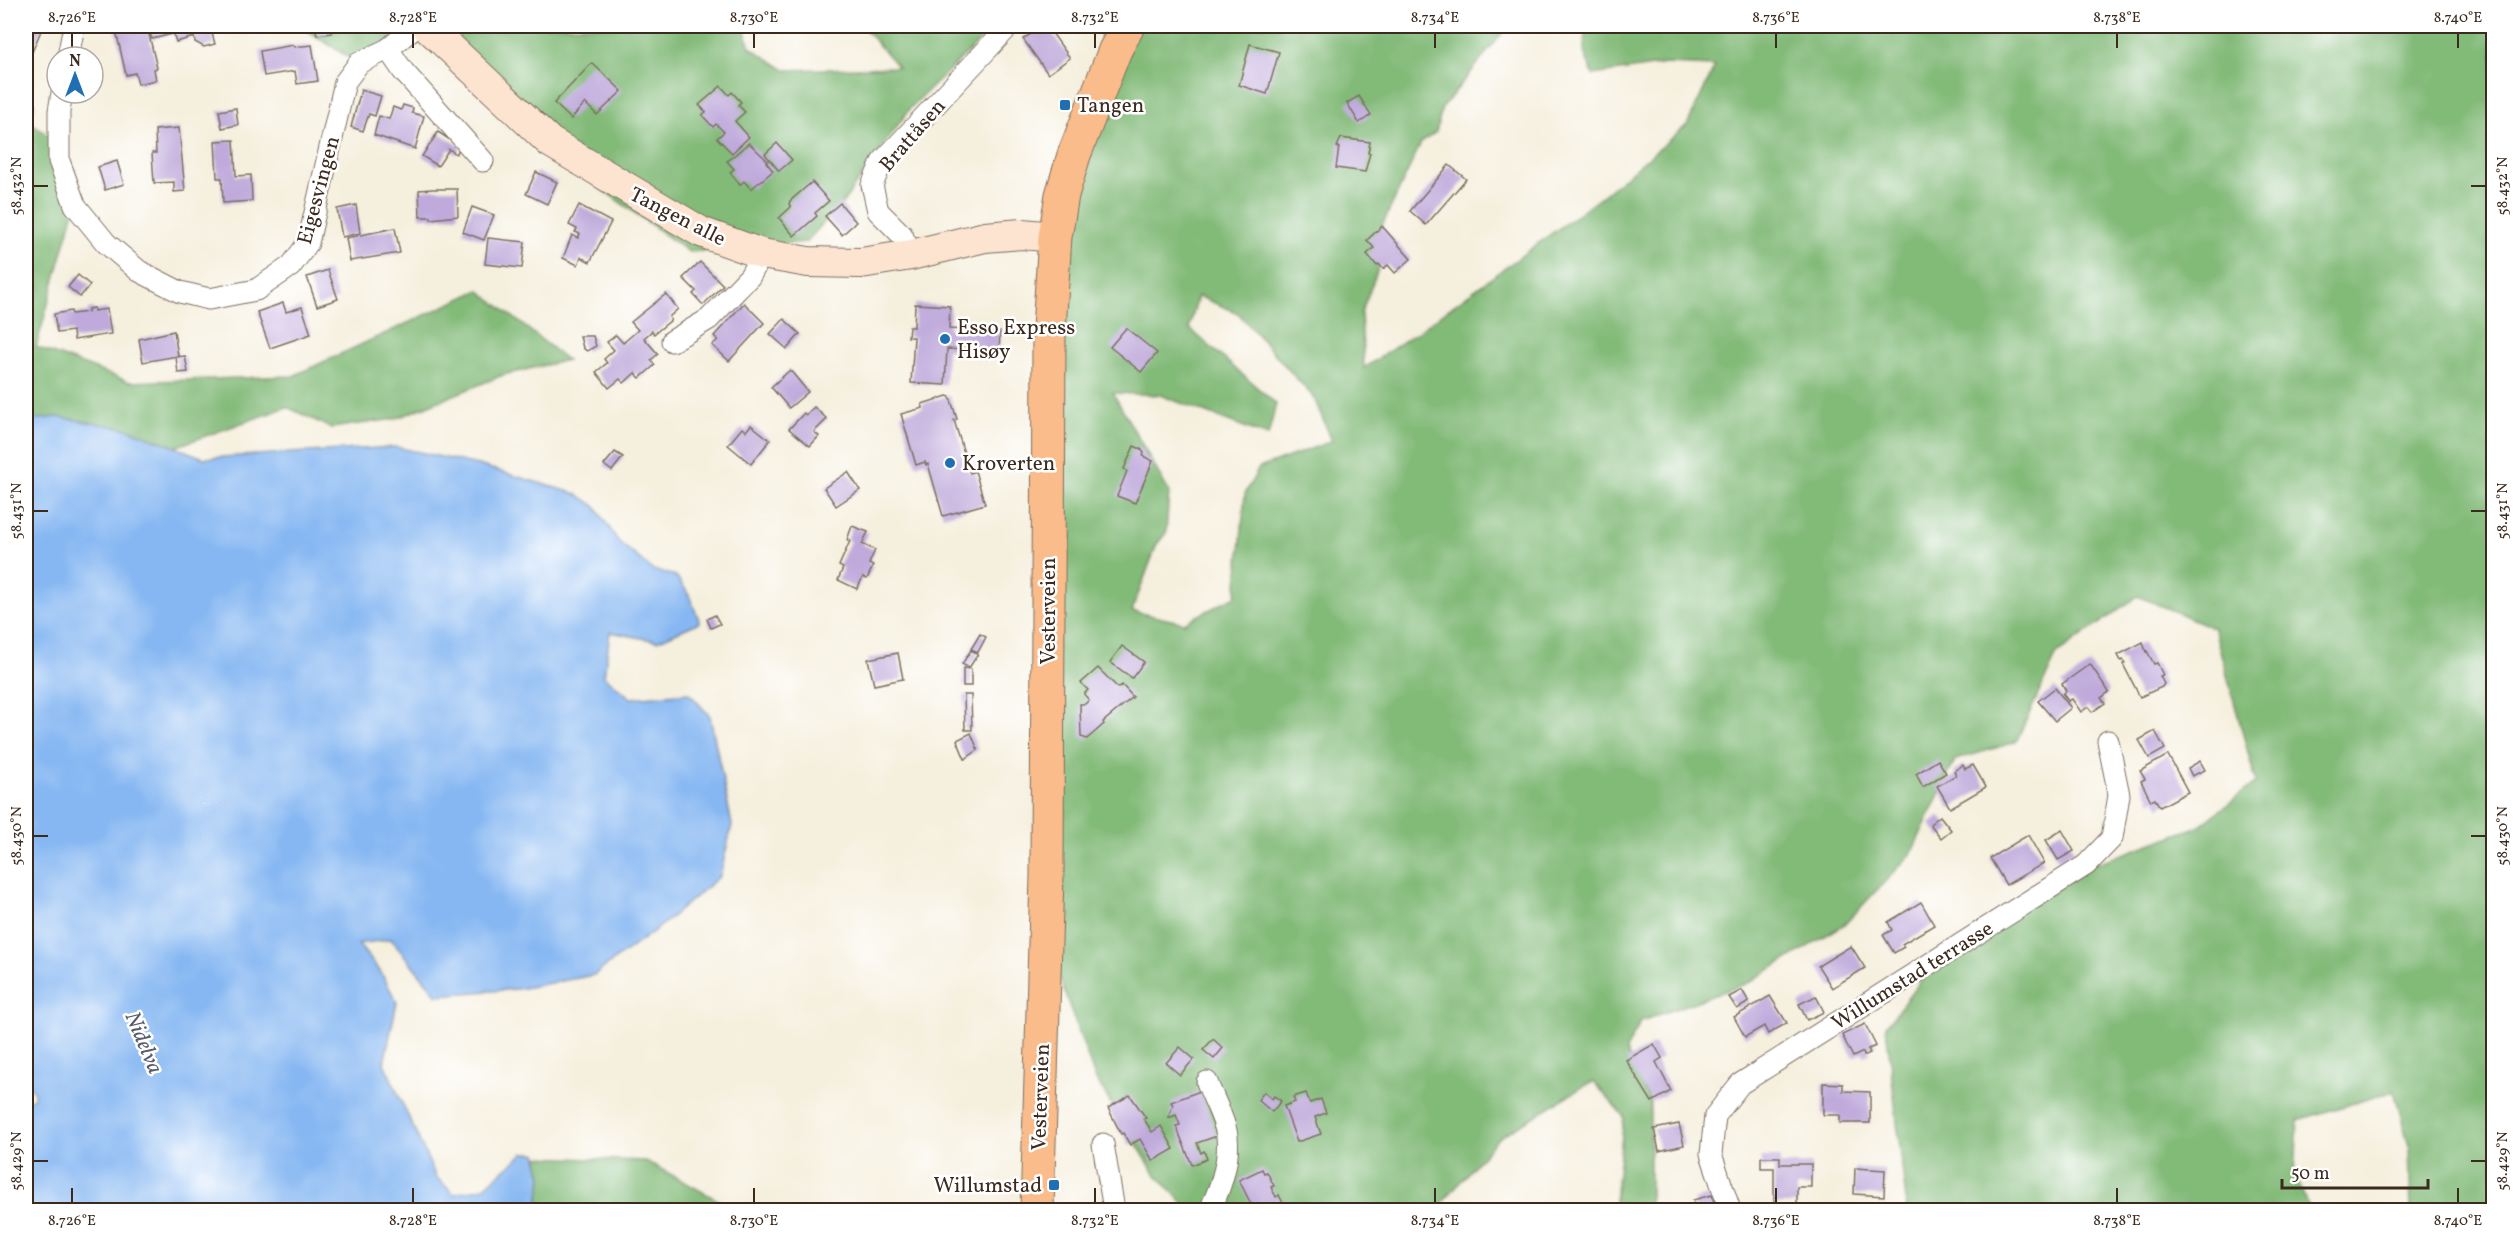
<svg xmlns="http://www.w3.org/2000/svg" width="2519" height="1236" viewBox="0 0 2519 1236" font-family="Vollkorn,serif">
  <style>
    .forest { fill: #82ba78; stroke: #5e724b; stroke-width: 1.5; fill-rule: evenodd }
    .water { fill: #86b7f2; stroke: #607088; stroke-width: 1.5 }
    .building { fill: #c0aadb }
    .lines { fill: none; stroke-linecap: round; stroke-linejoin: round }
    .street-casing { stroke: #7c6f61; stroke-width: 23 }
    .secondary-casing { stroke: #7c6f61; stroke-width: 32 }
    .primary-casing { stroke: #7c6f61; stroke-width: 35 }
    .street { stroke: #fff; stroke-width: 21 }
    .secondary { stroke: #fde4d0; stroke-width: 30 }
    .primary { stroke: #f9bc8a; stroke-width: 33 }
    .ticks { fill: none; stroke: #3b2a1e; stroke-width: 2 }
    .poi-dot { fill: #1f6fb2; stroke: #fff; stroke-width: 2 }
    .labels { text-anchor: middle; stroke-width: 5; stroke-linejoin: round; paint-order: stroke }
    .poi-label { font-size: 21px; fill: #3b2a1e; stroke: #fff; text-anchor: start }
    .street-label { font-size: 21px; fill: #3b2a1e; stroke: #fff }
    .water-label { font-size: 22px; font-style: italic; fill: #555b68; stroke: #fff }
    .neatline { fill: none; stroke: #3b2a1e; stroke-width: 2 }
    .ticks-label { font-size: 15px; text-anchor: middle; fill: #3b2a1e }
  </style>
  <rect width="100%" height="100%" fill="#fff"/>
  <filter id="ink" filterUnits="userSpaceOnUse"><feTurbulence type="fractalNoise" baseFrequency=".0167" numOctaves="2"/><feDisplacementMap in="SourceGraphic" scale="12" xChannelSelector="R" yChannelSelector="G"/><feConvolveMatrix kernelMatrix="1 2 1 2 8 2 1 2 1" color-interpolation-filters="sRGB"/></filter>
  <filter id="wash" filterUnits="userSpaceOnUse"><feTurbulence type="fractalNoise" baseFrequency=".008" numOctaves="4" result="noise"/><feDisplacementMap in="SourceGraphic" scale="24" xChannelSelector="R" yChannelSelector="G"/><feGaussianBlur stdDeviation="1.35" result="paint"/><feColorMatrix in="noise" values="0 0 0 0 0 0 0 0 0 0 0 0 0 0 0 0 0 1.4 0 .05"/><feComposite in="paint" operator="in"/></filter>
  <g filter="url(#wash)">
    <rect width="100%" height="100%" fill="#f5efdd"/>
    <g class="forest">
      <path d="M 300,26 L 743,26 L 750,47 L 785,70 L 898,67 L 862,26 L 995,26 L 910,108 L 844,201 L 806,242 L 689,252 L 531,138 L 423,28 L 367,69 Z"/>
      <path d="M 1100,26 L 1508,26 L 1442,108 L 1436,132 L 1421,143 L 1381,228 L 1378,269 L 1361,313 L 1364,368 L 1416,333 L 1600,198 L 1687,125 L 1715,66 L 1666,64 L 1593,75 L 1584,52 L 1585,26 L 2493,26 L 2493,1210 L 2411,1210 L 2409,1146 L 2394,1091 L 2298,1120 L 2295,1173 L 2309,1210 L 1907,1210 L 1886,1026 L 1929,970 L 2078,870 L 2200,826 L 2256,782 L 2214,628 L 2138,596 L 2057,654 L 2016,742 L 1955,760 L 1911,854 L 1845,924 L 1748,983 L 1641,1021 L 1626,1050 L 1650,1102 L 1650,1196 L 1648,1210 L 1614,1210 L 1624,1117 L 1594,1082 L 1586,1085 L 1498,1138 L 1436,1210 L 1189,1210 L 1154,1172 L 1095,1078 L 1057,971 L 1057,291 L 1103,66 ZM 1198,296 L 1238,313 L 1314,398 L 1332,441 L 1259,468 L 1245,494 L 1236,596 L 1184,623 L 1132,611 L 1157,544 L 1166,533 L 1169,492 L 1113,393 L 1160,395 L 1268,436 L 1276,404 L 1189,328 Z"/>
      <path d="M 26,120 L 64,146 L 79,193 L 36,347 L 130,382 L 293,376 L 479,290 L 567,360 L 503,375 L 395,419 L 331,428 L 287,407 L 175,447 L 128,429 L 58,417 L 26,420 Z"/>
      <path d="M 537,1157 L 646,1161 L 736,1210 L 537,1210 L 542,1177 Z"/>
    </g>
    <path class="water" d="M 58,417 L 128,429 L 204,458 L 396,447 L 478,465 L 577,494 L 595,506 L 618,541 L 653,570 L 676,576 L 688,593 L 700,622 L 657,641 L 610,632 L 604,676 L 631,698 L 689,693 L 710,716 L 732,825 L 720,876 L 661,926 L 594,975 L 518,989 L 437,995 L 391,939 L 358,944 L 380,971 L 397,1002 L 384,1063 L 436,1177 L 454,1194 L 483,1188 L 524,1153 L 536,1153 L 542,1177 L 537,1210 L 26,1210 L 26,1102 L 34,1098 L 34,1092 L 26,1080 L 26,420 Z"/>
    <g id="blocks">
      <g class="building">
        <path d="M 26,26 L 43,26 L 29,59 L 26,58 Z"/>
        <path d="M 115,26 L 147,26 L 157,68 L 154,69 L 156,80 L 138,84 L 135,73 L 126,75 Z"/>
        <path d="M 148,26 L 210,26 L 215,44 L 204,47 L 195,42 L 194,37 L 176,42 L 173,32 L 172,34 L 152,39 Z"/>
        <path d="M 315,26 L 331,26 L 332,33 L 317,35 Z"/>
        <path d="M 1043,26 L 1047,26 L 1070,58 L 1048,74 L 1023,39 Z"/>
        <path d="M 1250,44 L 1279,52 L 1267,94 L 1239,85 Z"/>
        <path d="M 293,45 L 294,47 L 312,45 L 318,81 L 297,84 L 295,71 L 264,76 L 260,51 Z"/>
        <path d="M 592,63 L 622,91 L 597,115 L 585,103 L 571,119 L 554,103 Z"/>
        <path d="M 721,86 L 729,95 L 732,92 L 741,102 L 738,105 L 745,112 L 735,121 L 749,137 L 732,153 L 717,138 L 724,132 L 716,124 L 713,127 L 702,115 L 706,112 L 699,105 Z"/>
        <path d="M 361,90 L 381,96 L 375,116 L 369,114 L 363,131 L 351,127 Z"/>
        <path d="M 1359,96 L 1371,115 L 1359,123 L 1347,103 Z"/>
        <path d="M 26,101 L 36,105 L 27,126 L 26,125 Z"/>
        <path d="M 403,105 L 413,108 L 412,113 L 424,116 L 415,149 L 374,135 L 379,116 L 389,119 L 393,107 L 401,110 Z"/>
        <path d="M 236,108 L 238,125 L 222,128 L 219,111 Z"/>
        <path d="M 179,128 L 185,191 L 174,192 L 174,182 L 154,183 L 152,153 L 156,153 L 155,130 Z"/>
        <path d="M 438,132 L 461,147 L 456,154 L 449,149 L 438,166 L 422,156 Z"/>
        <path d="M 1341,138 L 1370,142 L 1368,153 L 1370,153 L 1365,172 L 1336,168 L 1339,147 L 1337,147 Z"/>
        <path d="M 234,140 L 236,176 L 251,175 L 252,201 L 223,203 L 222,178 L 217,178 L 215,141 Z"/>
        <path d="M 749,143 L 768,161 L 766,162 L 773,171 L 751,189 L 744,181 L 740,185 L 730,172 L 734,169 L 727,161 Z"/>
        <path d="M 777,143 L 792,160 L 779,171 L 765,154 Z"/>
        <path d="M 117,161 L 124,184 L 105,190 L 98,167 Z"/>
        <path d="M 1449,165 L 1466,179 L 1426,225 L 1410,211 Z"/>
        <path d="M 536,172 L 557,182 L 547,204 L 526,194 Z"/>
        <path d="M 812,182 L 829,201 L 815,213 L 817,216 L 794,236 L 779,218 L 791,207 L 789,204 L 790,201 Z"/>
        <path d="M 432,189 L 457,189 L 458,216 L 431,219 L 431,217 L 420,217 L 419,190 Z"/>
        <path d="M 840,203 L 856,222 L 842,235 L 825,216 Z"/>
        <path d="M 356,205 L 360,233 L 342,237 L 337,209 Z"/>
        <path d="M 579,205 L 611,222 L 590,262 L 581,257 L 578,265 L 563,258 L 572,235 L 578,238 L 580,234 L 575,232 L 577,229 L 569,225 Z"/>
        <path d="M 472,207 L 494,215 L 484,240 L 463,232 Z"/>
        <path d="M 1382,226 L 1411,259 L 1395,273 L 1388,265 L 1383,269 L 1379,264 L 1377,266 L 1367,254 L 1374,248 L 1367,240 Z"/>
        <path d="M 395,228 L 400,253 L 350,261 L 346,238 Z"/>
        <path d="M 488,238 L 525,242 L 522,268 L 485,264 Z"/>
        <path d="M 700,262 L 723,285 L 703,305 L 693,294 L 696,291 L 683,278 Z"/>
        <path d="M 328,270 L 338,299 L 317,306 L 307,277 Z"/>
        <path d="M 78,275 L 90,285 L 80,297 L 68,287 Z"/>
        <path d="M 666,294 L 678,309 L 669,317 L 671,320 L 654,334 L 652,331 L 644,338 L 658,354 L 651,360 L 655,365 L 640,378 L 635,373 L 624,383 L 620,379 L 609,388 L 596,372 L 607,363 L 604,359 L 614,350 L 607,342 L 616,335 L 623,343 L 638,330 L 631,322 Z"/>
        <path d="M 283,303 L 286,312 L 302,307 L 311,334 L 270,348 L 257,312 Z"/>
        <path d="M 744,303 L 764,323 L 729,361 L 712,345 L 718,340 L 714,336 Z"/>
        <path d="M 915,304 L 950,306 L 949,329 L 1000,332 L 999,352 L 947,349 L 945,385 L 911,383 L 914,337 L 908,337 L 909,327 L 914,327 Z"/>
        <path d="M 94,308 L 94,311 L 107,309 L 111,334 L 74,340 L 73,331 L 57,333 L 54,314 L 71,311 L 72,314 L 88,312 L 88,309 Z"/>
        <path d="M 784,319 L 800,334 L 787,349 L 770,334 Z"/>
        <path d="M 1126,328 L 1157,353 L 1141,372 L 1110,347 Z"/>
        <path d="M 174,331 L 178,356 L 143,362 L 139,339 Z"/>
        <path d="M 580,336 L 593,336 L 596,346 L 587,351 L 583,348 Z"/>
        <path d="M 185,356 L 188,372 L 178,373 L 176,357 Z"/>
        <path d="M 790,370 L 808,392 L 789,408 L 771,387 Z"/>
        <path d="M 947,396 L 950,397 L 957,419 L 954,420 L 970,473 L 975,471 L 985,504 L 943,516 L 928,464 L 926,465 L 925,462 L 916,465 L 901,414 L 923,408 L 922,404 Z"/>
        <path d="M 814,407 L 827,419 L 814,432 L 819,436 L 810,446 L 789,429 L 804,413 L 806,415 Z"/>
        <path d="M 751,425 L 770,440 L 751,464 L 728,445 L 742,428 L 746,431 Z"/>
        <path d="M 1134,446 L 1141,449 L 1144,453 L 1143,456 L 1153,461 L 1135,503 L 1117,496 L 1127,471 L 1124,469 Z"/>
        <path d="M 615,452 L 623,457 L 612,471 L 604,465 Z"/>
        <path d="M 848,472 L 860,490 L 836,506 L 824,488 Z"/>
        <path d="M 852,526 L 868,532 L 862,544 L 875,550 L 869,564 L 873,566 L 867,579 L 863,577 L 857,589 L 838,580 L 843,568 L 839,566 L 850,541 L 847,540 Z"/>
        <path d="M 715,615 L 720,624 L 711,628 L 707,619 Z"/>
        <path d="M 980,634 L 986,637 L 978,652 L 971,649 Z"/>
        <path d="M 2143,642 L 2146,652 L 2147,651 L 2154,664 L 2157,663 L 2163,675 L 2160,676 L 2164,684 L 2162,687 L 2140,697 L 2123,664 L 2125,663 L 2123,660 L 2121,661 L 2118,655 Z"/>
        <path d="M 1122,646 L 1144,662 L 1132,678 L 1110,662 Z"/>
        <path d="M 971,650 L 978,654 L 969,668 L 962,664 Z"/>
        <path d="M 898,653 L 903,679 L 874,685 L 868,659 Z"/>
        <path d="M 2090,664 L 2109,692 L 2101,698 L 2105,703 L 2092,712 L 2088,707 L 2081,712 L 2072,699 L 2068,701 L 2063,694 L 2066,691 L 2062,684 Z"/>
        <path d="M 963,668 L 971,669 L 971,686 L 963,686 Z"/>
        <path d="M 1098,668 L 1118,688 L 1122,685 L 1133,697 L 1103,722 L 1104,724 L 1087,739 L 1081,737 L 1080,704 L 1085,704 L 1089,700 L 1084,694 L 1088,690 L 1081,683 Z"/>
        <path d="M 2055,688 L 2071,708 L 2055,721 L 2038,701 Z"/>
        <path d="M 964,695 L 971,695 L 972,730 L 965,730 Z"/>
        <path d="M 2155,731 L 2165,749 L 2149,758 L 2139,740 Z"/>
        <path d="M 971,733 L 978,750 L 965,759 L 957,740 Z"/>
        <path d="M 2168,755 L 2188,792 L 2160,807 L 2155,799 L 2151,801 L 2141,781 L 2145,779 L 2140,771 Z"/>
        <path d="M 1938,760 L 1946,773 L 1923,787 L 1916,774 Z"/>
        <path d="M 2200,761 L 2205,770 L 2192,776 L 2188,768 Z"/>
        <path d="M 1963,765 L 1965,769 L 1973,765 L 1986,787 L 1950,808 L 1937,786 L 1956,775 L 1954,771 Z"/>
        <path d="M 1940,816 L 1951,830 L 1941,838 L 1930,824 Z"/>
        <path d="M 2062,830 L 2074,851 L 2058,860 L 2046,840 Z"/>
        <path d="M 2028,835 L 2044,863 L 2006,885 L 1990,858 Z"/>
        <path d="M 1921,902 L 1934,925 L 1902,944 L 1904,947 L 1894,953 L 1883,935 L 1892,930 L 1888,922 Z"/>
        <path d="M 1851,946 L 1865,968 L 1832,988 L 1818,966 Z"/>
        <path d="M 1742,990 L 1749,1002 L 1737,1009 L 1729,997 Z"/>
        <path d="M 1770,996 L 1787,1023 L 1768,1034 L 1764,1026 L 1745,1037 L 1734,1017 Z"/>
        <path d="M 1816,996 L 1824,1012 L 1807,1020 L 1799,1004 Z"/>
        <path d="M 1865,1024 L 1876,1046 L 1868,1049 L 1870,1053 L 1864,1056 L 1863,1052 L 1853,1057 L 1842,1035 Z"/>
        <path d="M 1213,1039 L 1223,1048 L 1214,1059 L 1203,1050 Z"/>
        <path d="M 1654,1044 L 1662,1058 L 1656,1062 L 1671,1091 L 1652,1102 L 1626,1060 Z"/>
        <path d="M 1180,1047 L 1194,1059 L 1180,1075 L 1166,1063 Z"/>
        <path d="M 1823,1083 L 1843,1084 L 1843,1091 L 1870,1092 L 1870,1123 L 1840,1123 L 1840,1115 L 1823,1115 Z"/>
        <path d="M 1200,1091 L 1217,1136 L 1197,1143 L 1201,1153 L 1204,1151 L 1207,1159 L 1192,1165 L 1176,1126 L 1180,1125 L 1176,1115 L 1169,1118 L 1169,1116 L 1173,1105 L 1171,1102 Z"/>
        <path d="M 1264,1092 L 1272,1099 L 1274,1096 L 1281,1101 L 1272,1112 L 1258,1100 Z"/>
        <path d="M 1306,1093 L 1310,1103 L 1321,1099 L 1326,1113 L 1315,1117 L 1321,1134 L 1297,1142 L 1284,1106 L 1295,1102 L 1293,1097 Z"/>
        <path d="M 1130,1095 L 1146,1118 L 1144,1119 L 1152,1132 L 1161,1126 L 1174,1149 L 1153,1161 L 1140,1139 L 1130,1145 L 1123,1133 L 1121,1134 L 1108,1108 Z"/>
        <path d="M 1679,1124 L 1684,1145 L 1659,1151 L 1654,1129 Z"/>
        <path d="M 1761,1157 L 1780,1157 L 1780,1164 L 1811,1164 L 1811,1187 L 1797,1187 L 1797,1204 L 1774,1204 L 1774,1168 L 1761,1168 Z"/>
        <path d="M 1855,1168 L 1885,1170 L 1884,1196 L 1854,1194 Z"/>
        <path d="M 1262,1169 L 1264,1173 L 1267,1172 L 1274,1186 L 1271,1187 L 1276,1197 L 1279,1195 L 1283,1203 L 1280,1205 L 1282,1210 L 1250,1210 L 1253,1208 L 1239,1180 Z"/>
        <path d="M 1712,1195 L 1716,1210 L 1696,1210 L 1693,1200 Z"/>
      </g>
    </g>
  </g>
  <g filter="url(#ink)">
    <use href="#blocks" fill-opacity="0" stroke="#7c6f61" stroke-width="1.5"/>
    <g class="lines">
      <defs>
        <g id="street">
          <path d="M 416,26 L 388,49 L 403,71 L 483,161"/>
          <path d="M 68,57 L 74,26"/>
          <path d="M 62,93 L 59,111 L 59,161 L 75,205 L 106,243 L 139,271 L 180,292 L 209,299 L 256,290 L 291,266 L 308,243 L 345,82 L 359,63 L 388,49"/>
          <path d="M 911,255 L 902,235 L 878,211 L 872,185 L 882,162 L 1009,26"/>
          <path d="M 672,341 L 709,319 L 750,276 L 762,254"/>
          <path d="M 1207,1082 C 1213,1099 1225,1119 1227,1136 C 1230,1161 1220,1189 1210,1210"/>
          <path d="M 1103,1144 L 1114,1210"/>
          <path d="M 1730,1210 L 1711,1154 L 1715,1116 L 1740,1084 L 2086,865 L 2112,838 L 2119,795 L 2108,741"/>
        </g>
        <path id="secondary" d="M 427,26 L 550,142 L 701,232 L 762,254 L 808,262 L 861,263 L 911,255 L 985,237 L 1022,234 L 1055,237"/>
        <path id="primary" d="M 1037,1210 L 1047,876 L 1049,329 L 1055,237 L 1062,195 L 1074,155 L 1115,50 L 1128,26"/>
      </defs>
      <use href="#street" class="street-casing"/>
      <use href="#secondary" class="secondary-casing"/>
      <use href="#primary" class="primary-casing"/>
      <use href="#street" class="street"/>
      <use href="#secondary" class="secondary"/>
      <use href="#primary" class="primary"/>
    </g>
  </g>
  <path class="ticks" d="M 72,33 L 72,48M 413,33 L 413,48M 754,33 L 754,48M 1095,33 L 1095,48M 1435,33 L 1435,48M 1776,33 L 1776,48M 2117,33 L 2117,48M 2458,33 L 2458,48M 33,186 L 48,186M 2471,186 L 2486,186M 33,511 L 48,511M 2471,511 L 2486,511M 33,836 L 48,836M 2471,836 L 2486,836M 33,1161 L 48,1161M 2471,1161 L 2486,1161M 72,1188 L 72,1203M 413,1188 L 413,1203M 754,1188 L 754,1203M 1095,1188 L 1095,1203M 1435,1188 L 1435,1203M 1776,1188 L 1776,1203M 2117,1188 L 2117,1203M 2458,1188 L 2458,1203"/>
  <g class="poi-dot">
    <rect x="1059" y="99" width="12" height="12" rx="3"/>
    <circle cx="945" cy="339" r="6"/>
    <circle cx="950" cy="463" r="6"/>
    <rect x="1048" y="1179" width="12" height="12" rx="3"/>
  </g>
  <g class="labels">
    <g class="poi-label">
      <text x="1077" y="112">Tangen</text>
      <text x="957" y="334">Esso Express<tspan x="957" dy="24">Hisøy</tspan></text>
      <text x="962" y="470">Kroverten</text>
      <text x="1042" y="1192" text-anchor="end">Willumstad</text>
    </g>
    <g class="street-label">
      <text transform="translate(912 135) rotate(-49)" y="7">Brattåsen</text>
      <text transform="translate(318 190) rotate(-75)" y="7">Eigesvingen</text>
      <text transform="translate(678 216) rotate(27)" y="7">Tangen alle</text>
      <text transform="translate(1048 611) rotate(-90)" y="7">Vesterveien</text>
      <text transform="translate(1912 975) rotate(-32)" y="7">Willumstad terrasse</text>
      <text transform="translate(1040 1097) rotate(-88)" y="7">Vesterveien</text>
    </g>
    <g class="water-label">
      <text transform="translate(145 1042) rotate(67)" y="8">Nidelva</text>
    </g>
  </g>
  <rect width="2519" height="1236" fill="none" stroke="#fff" stroke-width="66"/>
  <g transform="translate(75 75)"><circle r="28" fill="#ffffff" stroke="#b1aaa5" stroke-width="1.5"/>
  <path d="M0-4.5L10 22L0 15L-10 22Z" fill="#1f6fb2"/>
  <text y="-9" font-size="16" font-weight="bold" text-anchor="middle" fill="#3b2a1e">N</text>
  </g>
  <path d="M2282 1179v9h146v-9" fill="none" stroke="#3b2a1e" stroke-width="3"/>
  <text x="2291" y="1179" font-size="18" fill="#3b2a1e" stroke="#ffffff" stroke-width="4.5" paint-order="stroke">50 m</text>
  <rect x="33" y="33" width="2453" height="1170" class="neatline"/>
  <g class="ticks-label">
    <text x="72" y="22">8.726°E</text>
    <text x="413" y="22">8.728°E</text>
    <text x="754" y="22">8.730°E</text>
    <text x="1095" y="22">8.732°E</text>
    <text x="1435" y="22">8.734°E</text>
    <text x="1776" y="22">8.736°E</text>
    <text x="2117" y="22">8.738°E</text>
    <text x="2458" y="22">8.740°E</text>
    <text transform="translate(16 186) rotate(-90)" y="5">58.432°N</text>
    <text transform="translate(2502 186) rotate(-90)" y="5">58.432°N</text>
    <text transform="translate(16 511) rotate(-90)" y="5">58.431°N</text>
    <text transform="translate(2502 511) rotate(-90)" y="5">58.431°N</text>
    <text transform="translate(16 836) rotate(-90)" y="5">58.430°N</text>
    <text transform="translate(2502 836) rotate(-90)" y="5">58.430°N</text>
    <text transform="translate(16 1161) rotate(-90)" y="5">58.429°N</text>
    <text transform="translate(2502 1161) rotate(-90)" y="5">58.429°N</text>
    <text x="72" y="1225">8.726°E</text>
    <text x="413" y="1225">8.728°E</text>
    <text x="754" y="1225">8.730°E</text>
    <text x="1095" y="1225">8.732°E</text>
    <text x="1435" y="1225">8.734°E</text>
    <text x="1776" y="1225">8.736°E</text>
    <text x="2117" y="1225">8.738°E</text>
    <text x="2458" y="1225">8.740°E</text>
  </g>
</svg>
